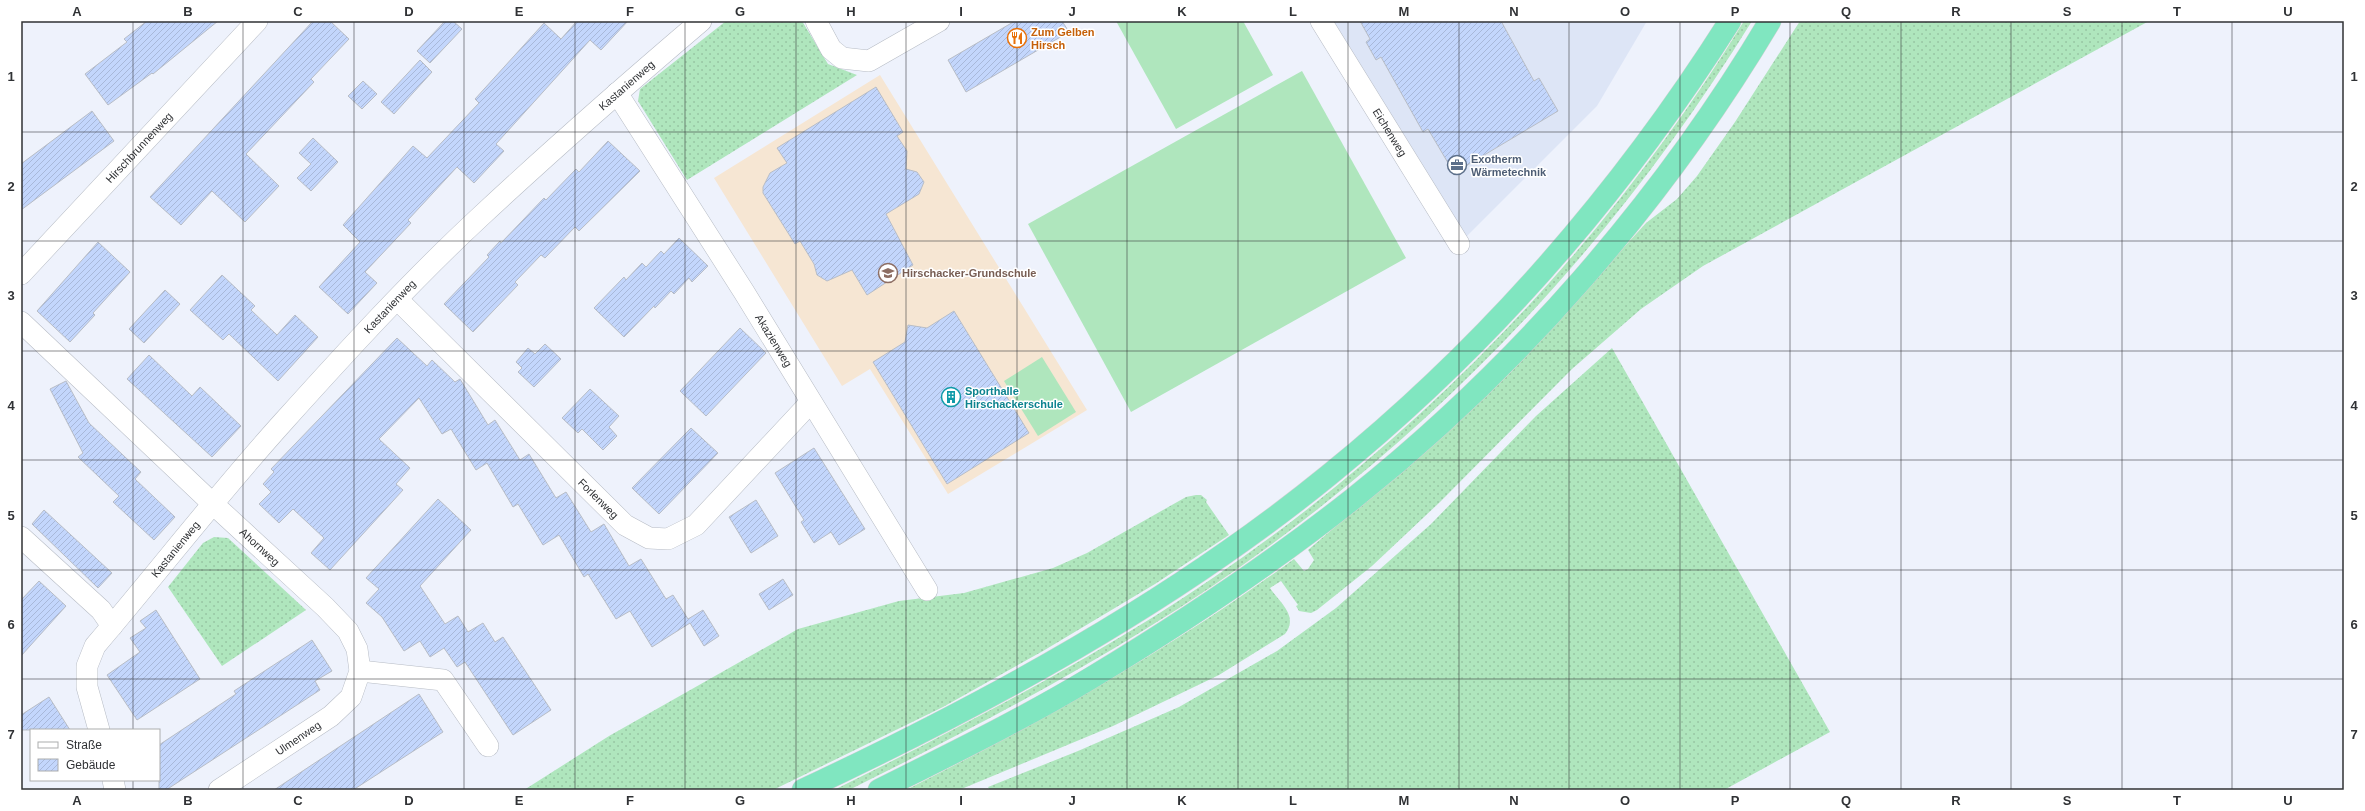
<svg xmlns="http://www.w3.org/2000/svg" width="2365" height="811" viewBox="0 0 2365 811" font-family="Arial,sans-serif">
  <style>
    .built { fill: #dde5f6 }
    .education { fill: #f6e6d3 }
    .grass { fill: url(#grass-dots) }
    .pitch { fill: #afe6bd }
    .building { fill: url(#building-hatch); stroke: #b8bdc6 }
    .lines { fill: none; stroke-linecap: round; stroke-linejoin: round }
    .minor-casing { stroke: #b7bcc5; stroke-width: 22 }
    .trunk-casing { stroke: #d1d2d3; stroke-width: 23 }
    .minor { stroke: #fff; stroke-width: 21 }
    .trunk { stroke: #80e6c0; stroke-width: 22 }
    .grid { fill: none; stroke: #303235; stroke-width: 1; stroke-opacity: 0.55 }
    .labels { text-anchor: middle; stroke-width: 3; stroke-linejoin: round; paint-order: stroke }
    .food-label { font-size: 11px; font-weight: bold; fill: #c56008; stroke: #fff; text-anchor: start }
    .street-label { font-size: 11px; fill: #303235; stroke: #fff }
    .service-label { font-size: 11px; font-weight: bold; fill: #4e5e75; stroke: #fff; text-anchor: start }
    .education-label { font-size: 11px; font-weight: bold; fill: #785e54; stroke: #fff; text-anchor: start }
    .culture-label { font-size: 11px; font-weight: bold; fill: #0d838f; stroke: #fff; text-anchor: start }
    .neatline { fill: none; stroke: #303235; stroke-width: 1.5 }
    .grid-label { font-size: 13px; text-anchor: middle; font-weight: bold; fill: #303235 }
  </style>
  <defs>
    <pattern id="grass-dots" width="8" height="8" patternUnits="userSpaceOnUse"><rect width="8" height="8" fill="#afe6bd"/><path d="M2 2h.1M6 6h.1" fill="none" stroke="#97c6a3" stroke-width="1.8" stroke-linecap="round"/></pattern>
    <pattern id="building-hatch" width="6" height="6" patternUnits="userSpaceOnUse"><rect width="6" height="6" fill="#c3d6fc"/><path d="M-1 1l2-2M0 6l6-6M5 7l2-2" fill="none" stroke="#a8b8d9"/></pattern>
  </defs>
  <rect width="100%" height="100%" fill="#eef2fc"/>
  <path class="built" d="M 1331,21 L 1647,21 L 1597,106 L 1459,244 Z"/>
  <path class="education" d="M 880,75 L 1087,410 L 948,494 L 870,369 L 842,386 L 714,178 Z"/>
  <g class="grass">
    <path d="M 726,21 L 802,21 L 828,64 L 857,75 L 687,180 L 638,101 L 640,89 Z"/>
    <path d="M 1744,21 L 1752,21 C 1630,219 1477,389 1292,529 C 1156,633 1002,714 849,790 L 834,790 C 943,736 1052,680 1155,616 C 1394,466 1596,262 1744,21 Z"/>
    <path d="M 1800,21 L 2149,21 L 1703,266 L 1641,309 L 1572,369 L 1440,502 L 1372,566 L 1317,610 L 1311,613 L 1299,611 L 1296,606 L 1298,605 L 1281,581 L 1270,588 C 1280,603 1299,616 1285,634 L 1219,675 L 1113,726 L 959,790 L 906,790 C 1041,722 1172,648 1294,559 L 1304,571 L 1308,569 L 1314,560 L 1308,550 L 1458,422 L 1511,372 L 1646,223 L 1677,199 L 1697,176 L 1735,122 Z"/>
    <path d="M 1612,348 L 1830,732 L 1724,790 L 990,790 L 988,787 L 1078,751 L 1179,707 L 1277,651 L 1336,608 L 1431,524 L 1536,416 Z"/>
    <path d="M 1196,495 L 1201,495 L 1207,500 L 1206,502 L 1229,535 L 1155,584 L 1043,651 L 943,707 L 773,790 L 524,790 L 609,736 L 798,629 L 899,601 L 964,593 L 1053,568 L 1087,553 L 1186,497 Z"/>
    <path d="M 214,537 L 228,538 L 306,610 L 222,666 L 168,587 L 203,543 Z"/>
  </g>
  <g class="pitch">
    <path d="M 1116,21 L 1243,21 L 1273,75 L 1176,129 Z"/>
    <path d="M 1302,71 L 1406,258 L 1131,412 L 1028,224 Z"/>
    <path d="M 1042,357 L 1076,412 L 1038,436 L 1004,381 Z"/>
  </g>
  <g class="building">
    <path d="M 147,21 L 218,21 L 153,74 L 152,73 L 108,105 L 85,74 L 127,42 L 124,39 Z"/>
    <path d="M 313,21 L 330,21 L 349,39 L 311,79 L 314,82 L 246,154 L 279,186 L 245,222 L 212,191 L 181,225 L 150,197 Z"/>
    <path d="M 445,21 L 453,21 L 462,29 L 430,63 L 417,51 Z"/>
    <path d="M 577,21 L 628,21 L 601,50 L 590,40 L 496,144 L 504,151 L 474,183 L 457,167 L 408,220 L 411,223 L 365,272 L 377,283 L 348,314 L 319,287 L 360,242 L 343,225 L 413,146 L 427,158 L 479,103 L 475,99 L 544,23 L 561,39 Z"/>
    <path d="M 1015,21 L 1062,21 L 1069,32 L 966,92 L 948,60 Z"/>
    <path d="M 1360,21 L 1501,21 L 1534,81 L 1539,78 L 1558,111 L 1454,173 L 1428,129 L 1423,132 L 1381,57 L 1376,60 L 1366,42 L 1370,39 Z"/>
    <path d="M 420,60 L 432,72 L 394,114 L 381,102 Z"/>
    <path d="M 363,81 L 377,94 L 362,109 L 348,96 Z"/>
    <path d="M 876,87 L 903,132 L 897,136 L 907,151 L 906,169 L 917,172 L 924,182 L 919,194 L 886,214 L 913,265 L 867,295 L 852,270 L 827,281 L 817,275 L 814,264 L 800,241 L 795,244 L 763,193 L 763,187 L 770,173 L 787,163 L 777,148 Z"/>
    <path d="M 92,111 L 114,141 L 21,210 L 21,164 Z"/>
    <path d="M 313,138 L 338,162 L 311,191 L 297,178 L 311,164 L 299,153 Z"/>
    <path d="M 608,141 L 640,171 L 579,231 L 575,227 L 545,258 L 541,255 L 515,282 L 518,285 L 473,332 L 444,304 L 489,257 L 487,255 L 500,241 L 501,243 L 544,198 L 546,200 L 576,169 L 579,172 Z"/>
    <path d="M 679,238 L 708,266 L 692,282 L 689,278 L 674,294 L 671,291 L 655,308 L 654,306 L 624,337 L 594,308 L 624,277 L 626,280 L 642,263 L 646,267 L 661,251 L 664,254 Z"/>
    <path d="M 98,242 L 130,272 L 93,313 L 95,315 L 70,342 L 37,311 Z"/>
    <path d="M 222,275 L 255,306 L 251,310 L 277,335 L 295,315 L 318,337 L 278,381 L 229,334 L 223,340 L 190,310 Z"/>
    <path d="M 165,290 L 180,304 L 144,343 L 129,329 Z"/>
    <path d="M 954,311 L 1029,433 L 947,484 L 873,362 L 905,342 L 908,325 L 927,328 Z"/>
    <path d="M 740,328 L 766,353 L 706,416 L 680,391 Z"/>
    <path d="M 397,338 L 427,366 L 432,360 L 455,382 L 460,379 L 488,425 L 495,420 L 520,460 L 529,454 L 556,498 L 566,492 L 591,532 L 604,524 L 629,566 L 641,559 L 666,599 L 673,595 L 688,619 L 703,610 L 719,636 L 704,646 L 690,623 L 652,647 L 630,611 L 616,619 L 588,574 L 584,577 L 559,535 L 543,545 L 518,504 L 513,507 L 487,463 L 476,470 L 451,429 L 442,434 L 419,398 L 379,439 L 410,468 L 396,484 L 403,490 L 330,570 L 311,553 L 324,538 L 293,509 L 279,523 L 259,504 L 271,492 L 263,484 L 274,472 L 271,469 Z"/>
    <path d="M 545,344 L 561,359 L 534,387 L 518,372 L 522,368 L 516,362 L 528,348 L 535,354 Z"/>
    <path d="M 149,355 L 192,396 L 200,387 L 241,426 L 212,457 L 127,379 Z"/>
    <path d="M 66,381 L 89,423 L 141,472 L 135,479 L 175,517 L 154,540 L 113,502 L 119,496 L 78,457 L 83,453 L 50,389 Z"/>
    <path d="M 590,389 L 619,416 L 609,427 L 617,436 L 603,450 L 582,429 L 578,433 L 562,418 Z"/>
    <path d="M 691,428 L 718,453 L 659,514 L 632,488 Z"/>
    <path d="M 814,448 L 865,529 L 839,545 L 831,532 L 814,543 L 801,522 L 804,520 L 775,473 Z"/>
    <path d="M 438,499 L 471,530 L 420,586 L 445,624 L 458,616 L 468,632 L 483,623 L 495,642 L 503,637 L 551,710 L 513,735 L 465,662 L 457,667 L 444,648 L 430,657 L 420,641 L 404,651 L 382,617 L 366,603 L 379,589 L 366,578 Z"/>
    <path d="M 756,500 L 778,536 L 751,553 L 729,517 Z"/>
    <path d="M 44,510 L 112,573 L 98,588 L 32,524 Z"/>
    <path d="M 783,579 L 793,595 L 769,610 L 759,594 Z"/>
    <path d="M 39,581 L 66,606 L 21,656 L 21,600 Z"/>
    <path d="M 156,610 L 200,679 L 137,720 L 107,675 L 140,652 L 130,638 L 146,628 L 140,621 Z"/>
    <path d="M 312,640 L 332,671 L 315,681 L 320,690 L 166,790 L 159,790 L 159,745 L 236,694 L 234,691 Z"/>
    <path d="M 419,694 L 443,732 L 353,790 L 274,790 Z"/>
    <path d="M 49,697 L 70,730 L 21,730 L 21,715 Z"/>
  </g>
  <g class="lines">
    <defs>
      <g id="minor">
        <path d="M 816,21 L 831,49 L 842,58 L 869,61 L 939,21"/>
        <path id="s1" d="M 1321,21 L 1459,244"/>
        <path id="s2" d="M 617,93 L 744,292 L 927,590"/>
        <path id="s3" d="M 21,274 L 257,21"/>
        <path id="s4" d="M 398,300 L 625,525 L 649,538 L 668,539 L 696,525 L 810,403"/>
        <path id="s5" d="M 21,322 L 212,503 L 325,607 L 348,631 L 357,649 L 360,671 L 351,697 L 331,716 L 219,790"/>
        <path d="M 21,537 L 101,610 L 112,626"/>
        <path d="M 360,671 L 443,680 L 488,746"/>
        <path id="s6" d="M 99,730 L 87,687 L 87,666 L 95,646 C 159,571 218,494 284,421 C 347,351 412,280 481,216 C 553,149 627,84 701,21"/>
        <path d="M 113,780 L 115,790"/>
      </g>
      <g id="trunk">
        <path d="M 803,790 C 986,704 1172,603 1329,475 C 1487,347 1621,193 1730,21"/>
        <path d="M 879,790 C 951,754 1023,719 1091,678 C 1182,623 1271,564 1354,498 C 1518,367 1662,202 1770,21"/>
      </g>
    </defs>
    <use href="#minor" class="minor-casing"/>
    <use href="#trunk" class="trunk-casing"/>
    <use href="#minor" class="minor"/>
    <use href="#trunk" class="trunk"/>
  </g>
  <path class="grid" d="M 133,21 L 133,730M 243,21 L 243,790M 354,21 L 354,790M 464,21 L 464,790M 575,21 L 575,790M 685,21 L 685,790M 796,21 L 796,790M 906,21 L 906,790M 1017,21 L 1017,790M 1127,21 L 1127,790M 1238,21 L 1238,790M 1348,21 L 1348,790M 1459,21 L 1459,790M 1569,21 L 1569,790M 1680,21 L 1680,790M 1790,21 L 1790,790M 1901,21 L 1901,790M 2011,21 L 2011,790M 2122,21 L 2122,790M 2232,21 L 2232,790M 21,132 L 2344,132M 21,241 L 2344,241M 21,351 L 2344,351M 21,460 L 2344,460M 21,570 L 2344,570M 21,679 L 2344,679M 133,780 L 133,790"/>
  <defs>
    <symbol id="restaurant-ring" viewBox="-11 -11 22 22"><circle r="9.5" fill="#fff" stroke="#e8710a" stroke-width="1.5"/><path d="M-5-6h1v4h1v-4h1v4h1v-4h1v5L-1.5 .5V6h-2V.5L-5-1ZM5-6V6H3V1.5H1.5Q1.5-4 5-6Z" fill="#e8710a"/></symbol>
    <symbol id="office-ring" viewBox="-11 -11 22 22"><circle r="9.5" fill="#fff" stroke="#5c6f8a" stroke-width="1.5"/><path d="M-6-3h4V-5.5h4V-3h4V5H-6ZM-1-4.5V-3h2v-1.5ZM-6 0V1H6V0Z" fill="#5c6f8a"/></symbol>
    <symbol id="school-ring" viewBox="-11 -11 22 22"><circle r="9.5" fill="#fff" stroke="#8d6e63" stroke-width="1.5"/><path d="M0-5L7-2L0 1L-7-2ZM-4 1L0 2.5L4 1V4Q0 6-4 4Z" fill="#8d6e63"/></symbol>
    <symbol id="building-ring" viewBox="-11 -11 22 22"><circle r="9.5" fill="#fff" stroke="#0f9aa8" stroke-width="1.5"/><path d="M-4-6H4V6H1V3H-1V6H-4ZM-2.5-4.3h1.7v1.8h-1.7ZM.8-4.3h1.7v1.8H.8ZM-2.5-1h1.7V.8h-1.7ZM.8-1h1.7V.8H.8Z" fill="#0f9aa8"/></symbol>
  </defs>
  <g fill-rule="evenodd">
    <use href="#restaurant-ring" x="1006" y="27" width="22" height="22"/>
    <use href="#office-ring" x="1446" y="154" width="22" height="22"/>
    <use href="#school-ring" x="877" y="262" width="22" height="22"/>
    <use href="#building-ring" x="940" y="386" width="22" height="22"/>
  </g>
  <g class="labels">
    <g class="food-label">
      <text x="1031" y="36">Zum Gelben<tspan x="1031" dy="13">Hirsch</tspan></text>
    </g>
    <g class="street-label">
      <text dy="4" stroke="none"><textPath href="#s6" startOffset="861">Kastanienweg</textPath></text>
      <text dy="4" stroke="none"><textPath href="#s1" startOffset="131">Eichenweg</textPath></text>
      <text dy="4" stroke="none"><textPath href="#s3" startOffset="173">Hirschbrunnenweg</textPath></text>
      <text dy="4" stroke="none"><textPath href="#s6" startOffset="537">Kastanienweg</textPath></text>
      <text dy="4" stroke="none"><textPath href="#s2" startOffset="293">Akazienweg</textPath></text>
      <text dy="4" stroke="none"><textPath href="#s4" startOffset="282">Forlenweg</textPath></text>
      <text dy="4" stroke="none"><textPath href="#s5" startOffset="328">Ahornweg</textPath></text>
      <text dy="4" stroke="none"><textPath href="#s6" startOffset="213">Kastanienweg</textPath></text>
      <text transform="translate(298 738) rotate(-34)" y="4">Ulmenweg</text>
    </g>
    <g class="service-label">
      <text x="1471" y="163">Exotherm<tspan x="1471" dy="13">Wärmetechnik</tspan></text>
    </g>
    <g class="education-label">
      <text x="902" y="277">Hirschacker-Grundschule</text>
    </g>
    <g class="culture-label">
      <text x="965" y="395">Sporthalle<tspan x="965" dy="13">Hirschackerschule</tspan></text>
    </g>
  </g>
  <rect width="2365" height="811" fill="none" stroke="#ffffff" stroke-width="44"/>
  <rect x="30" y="729" width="130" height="52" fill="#ffffff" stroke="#acadae"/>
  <rect x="38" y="742" width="20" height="6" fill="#ffffff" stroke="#acadae"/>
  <text x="66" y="749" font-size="12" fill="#303235">Straße</text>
  <rect x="38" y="759" width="20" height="12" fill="url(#building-hatch)" stroke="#acadae"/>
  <text x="66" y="769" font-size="12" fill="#303235">Gebäude</text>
  <rect x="22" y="22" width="2321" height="767" class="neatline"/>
  <g class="grid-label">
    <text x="77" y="16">A</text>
    <text x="188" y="16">B</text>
    <text x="298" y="16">C</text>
    <text x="409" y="16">D</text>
    <text x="519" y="16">E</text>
    <text x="630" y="16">F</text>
    <text x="740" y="16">G</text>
    <text x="851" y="16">H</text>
    <text x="961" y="16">I</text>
    <text x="1072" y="16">J</text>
    <text x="1182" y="16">K</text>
    <text x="1293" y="16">L</text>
    <text x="1404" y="16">M</text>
    <text x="1514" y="16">N</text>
    <text x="1625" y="16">O</text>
    <text x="1735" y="16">P</text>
    <text x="1846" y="16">Q</text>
    <text x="1956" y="16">R</text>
    <text x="2067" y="16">S</text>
    <text x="2177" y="16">T</text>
    <text x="2288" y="16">U</text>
    <text x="11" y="81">1</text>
    <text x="2354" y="81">1</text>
    <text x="11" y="191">2</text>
    <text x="2354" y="191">2</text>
    <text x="11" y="300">3</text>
    <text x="2354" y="300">3</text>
    <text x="11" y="410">4</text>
    <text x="2354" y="410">4</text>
    <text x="11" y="520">5</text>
    <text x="2354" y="520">5</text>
    <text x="11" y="629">6</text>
    <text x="2354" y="629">6</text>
    <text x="11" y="739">7</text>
    <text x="2354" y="739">7</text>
    <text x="77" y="805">A</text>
    <text x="188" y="805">B</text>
    <text x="298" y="805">C</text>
    <text x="409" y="805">D</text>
    <text x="519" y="805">E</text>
    <text x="630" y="805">F</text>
    <text x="740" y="805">G</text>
    <text x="851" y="805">H</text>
    <text x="961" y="805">I</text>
    <text x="1072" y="805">J</text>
    <text x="1182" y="805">K</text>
    <text x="1293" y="805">L</text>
    <text x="1404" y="805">M</text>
    <text x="1514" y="805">N</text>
    <text x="1625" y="805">O</text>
    <text x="1735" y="805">P</text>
    <text x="1846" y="805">Q</text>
    <text x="1956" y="805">R</text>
    <text x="2067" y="805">S</text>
    <text x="2177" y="805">T</text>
    <text x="2288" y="805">U</text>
  </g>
</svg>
